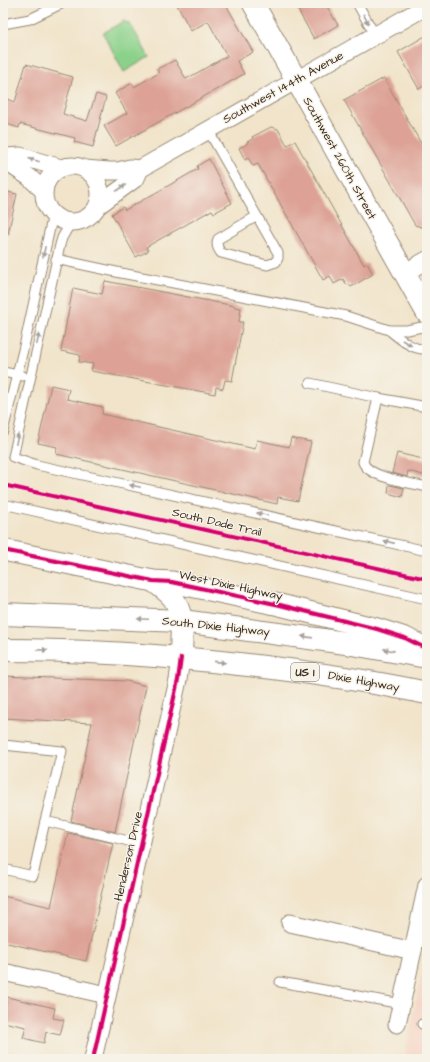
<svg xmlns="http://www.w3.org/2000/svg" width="430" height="1062" viewBox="0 0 430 1062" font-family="'Architects Daughter',sans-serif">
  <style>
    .built { fill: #f5d3c2 }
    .green { fill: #8bd18b; stroke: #637e54 }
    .building { fill: #dda195 }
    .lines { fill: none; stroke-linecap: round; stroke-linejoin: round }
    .service-casing { stroke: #968774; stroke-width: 11 }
    .minor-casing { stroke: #968774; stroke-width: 19 }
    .tertiary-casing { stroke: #968774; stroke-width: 23 }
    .trunk-casing { stroke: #968774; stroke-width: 24 }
    .service { stroke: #fff; stroke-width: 9 }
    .minor { stroke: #fff; stroke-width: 17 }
    .tertiary { stroke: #fff; stroke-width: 21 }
    .trunk { stroke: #fff; stroke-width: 22 }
    .cycleway-casing { stroke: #f7f3e8; stroke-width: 6 }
    .cycleway { stroke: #d6006c; stroke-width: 4 }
    .oneway { fill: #a79f9a }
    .labels { text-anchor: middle; stroke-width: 3; stroke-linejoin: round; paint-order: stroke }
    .shield { fill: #f7f3e8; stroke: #73665b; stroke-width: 1 }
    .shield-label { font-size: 11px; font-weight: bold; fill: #3b2a1e }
    .street-label { font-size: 12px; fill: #3b2a1e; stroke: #f7f3e8 }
  </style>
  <rect width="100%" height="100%" fill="#f7f3e8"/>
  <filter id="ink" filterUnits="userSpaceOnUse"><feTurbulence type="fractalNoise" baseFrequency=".025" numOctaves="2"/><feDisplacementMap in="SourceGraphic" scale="8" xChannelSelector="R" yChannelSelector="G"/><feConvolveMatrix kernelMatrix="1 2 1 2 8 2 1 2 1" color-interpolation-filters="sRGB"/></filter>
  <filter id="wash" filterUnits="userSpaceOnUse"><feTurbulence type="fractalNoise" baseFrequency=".012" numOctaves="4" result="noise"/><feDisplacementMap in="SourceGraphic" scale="16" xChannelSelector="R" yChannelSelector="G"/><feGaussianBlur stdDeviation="0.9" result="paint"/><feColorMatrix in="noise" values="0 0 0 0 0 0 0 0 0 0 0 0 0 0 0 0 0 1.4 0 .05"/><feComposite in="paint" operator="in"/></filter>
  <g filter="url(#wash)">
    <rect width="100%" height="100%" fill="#f1e4ca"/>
    <path class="built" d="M 427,948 L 427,1059 L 404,1059 Z"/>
    <path class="green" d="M 124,21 L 131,25 L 149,57 L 124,72 L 103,33 Z"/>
    <g id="blocks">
      <g class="building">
        <path d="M 176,3 L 225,3 L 253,52 L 237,61 L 244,74 L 116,146 L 104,126 L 127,113 L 115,93 L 132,83 L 134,87 L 159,73 L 157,69 L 175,60 L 186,79 L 227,56 L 208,21 L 191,31 Z"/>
        <path d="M 294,3 L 325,3 L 338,25 L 314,39 Z"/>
        <path d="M 427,35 L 427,84 L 419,89 L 398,52 Z"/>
        <path d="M 26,64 L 73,77 L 63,114 L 87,121 L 96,94 L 106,97 L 93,147 L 74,142 L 75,138 L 20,124 L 19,128 L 3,123 L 3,112 L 7,99 L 15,102 Z"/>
        <path d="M 384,78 L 427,154 L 427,229 L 415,225 L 344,100 Z"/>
        <path d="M 271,127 L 278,129 L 287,145 L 295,141 L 364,265 L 367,263 L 373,274 L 351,287 L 349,284 L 347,285 L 343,279 L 334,284 L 330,276 L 323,280 L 258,164 L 253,166 L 248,158 L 245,160 L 239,148 L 247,144 L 247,142 L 253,139 L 252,137 Z"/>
        <path d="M 209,159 L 232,203 L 214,213 L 212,210 L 146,247 L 148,251 L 136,257 L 112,214 L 123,207 L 125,210 L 198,169 L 197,166 Z"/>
        <path d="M 3,191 L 17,194 L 8,234 L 3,233 Z"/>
        <path d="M 105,281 L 235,306 L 234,307 L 241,308 L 239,322 L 243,322 L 232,381 L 225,380 L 223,389 L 216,387 L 215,394 L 91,371 L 93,364 L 79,362 L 80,355 L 61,351 L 73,288 L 102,294 Z"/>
        <path d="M 51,385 L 69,389 L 67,399 L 103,407 L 102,414 L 255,449 L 257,440 L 289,447 L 291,438 L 311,442 L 298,501 L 278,497 L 277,504 L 56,454 L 57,447 L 38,443 Z"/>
        <path d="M 397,453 L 427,460 L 427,476 L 408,471 L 407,477 L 392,473 Z"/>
        <path d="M 389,485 L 404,488 L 402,497 L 388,493 Z"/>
        <path d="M 3,676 L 127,681 L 146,686 L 115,832 L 71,821 L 92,723 L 3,718 Z"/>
        <path d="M 68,833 L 113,843 L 86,961 L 3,942 L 3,896 L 51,907 Z"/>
        <path d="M 7,997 L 55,1008 L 53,1018 L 64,1020 L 60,1035 L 46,1032 L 44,1043 L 23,1038 L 26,1027 L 3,1022 Z"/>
      </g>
    </g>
  </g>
  <g filter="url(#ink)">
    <use href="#blocks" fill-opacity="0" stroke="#968774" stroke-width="1"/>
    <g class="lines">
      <defs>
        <g id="service">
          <path d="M 357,3 L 375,35"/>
          <path d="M 3,24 L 30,19 L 63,3"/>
          <path d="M 208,130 L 278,253 L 278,258 L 276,262 L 267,265 L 221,253 C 217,248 216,244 218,239 L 257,216"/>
          <path d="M 71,222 L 62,238 L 60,245 L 13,457 L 37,465 L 427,551"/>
          <path d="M 56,259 L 121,273 L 346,316 L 389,330 L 407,330 L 427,326"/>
          <path d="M 389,330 C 399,338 413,351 427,349"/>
          <path d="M 3,372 L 23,376"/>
          <path d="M 310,383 L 378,398"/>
          <path d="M 427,407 L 378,398 L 363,462 C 368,478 412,483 427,487"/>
          <path d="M 3,431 L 25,342 L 53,214"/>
          <path d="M 3,504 L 427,599"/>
          <path d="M 3,745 L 62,751 L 45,821 L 141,844"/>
          <path d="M 3,869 L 33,876 L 45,821"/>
          <path d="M 280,982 L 402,1004"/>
          <path d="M 422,1024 L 427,1025"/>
        </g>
        <g id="minor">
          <path d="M 3,156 L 8,157 L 20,156 L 61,168"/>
          <path d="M 8,157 L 14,167 L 29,177 L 44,191"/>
          <circle cx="72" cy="194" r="28"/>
          <path d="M 85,169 L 109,171 L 118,171 L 130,168 L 140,169"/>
          <path d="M 99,205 L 136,178 L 140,169 L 427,6"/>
          <path d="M 404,273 L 427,260"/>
          <path d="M 290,923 L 413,951"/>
          <path d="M 3,972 L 107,995"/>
          <path d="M 397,1024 L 427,885"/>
          <path d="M 93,1059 L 178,680 L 181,658"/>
        </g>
        <g id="tertiary">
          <path d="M 253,3 L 427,313"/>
          <path d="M 3,550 L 153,581 L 172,582 L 280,605 L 377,629 L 405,638 L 427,649"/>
          <path d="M 153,581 C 171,594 177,598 182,621"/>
        </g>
        <g id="trunk">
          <path d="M 3,614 L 182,621 L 346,643 L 427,657"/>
          <path d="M 3,650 C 82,650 160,655 239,664 C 302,671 365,680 427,693"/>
          <path d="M 181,658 L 182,621"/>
        </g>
      </defs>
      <use href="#service" class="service-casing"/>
      <use href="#minor" class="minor-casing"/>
      <use href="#tertiary" class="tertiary-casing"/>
      <use href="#trunk" class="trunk-casing"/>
      <use href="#service" class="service"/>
      <use href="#minor" class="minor"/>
      <use href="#tertiary" class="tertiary"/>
      <use href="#trunk" class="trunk"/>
      <defs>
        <g id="cycleway">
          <path d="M 3,485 L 427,579"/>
          <path d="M 3,550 L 153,581 L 172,582 L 280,605 L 377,629 L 405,638 L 427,649"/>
          <path d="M 93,1059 L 178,680 L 181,658"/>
        </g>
      </defs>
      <use href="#cycleway" class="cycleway-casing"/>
      <use href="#cycleway" class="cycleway"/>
    </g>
    <defs><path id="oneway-solid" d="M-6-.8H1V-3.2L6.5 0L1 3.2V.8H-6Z"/></defs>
    <g class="oneway">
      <use href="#oneway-solid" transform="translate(366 19) rotate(61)"/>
      <use href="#oneway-solid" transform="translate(34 160) rotate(-162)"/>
      <use href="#oneway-solid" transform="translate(121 188) rotate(-34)"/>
      <use href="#oneway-solid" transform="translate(44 252) rotate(102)"/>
      <use href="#oneway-solid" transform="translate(38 339) rotate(-78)"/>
      <use href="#oneway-solid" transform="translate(407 343) rotate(30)"/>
      <use href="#oneway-solid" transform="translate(17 439) rotate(-78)"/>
      <use href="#oneway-solid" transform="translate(135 486) rotate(-168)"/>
      <use href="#oneway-solid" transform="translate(262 514) rotate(-168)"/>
      <use href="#oneway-solid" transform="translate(389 542) rotate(-167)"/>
      <use href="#oneway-solid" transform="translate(143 619) rotate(-177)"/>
      <use href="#oneway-solid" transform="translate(307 637) rotate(-172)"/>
      <use href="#oneway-solid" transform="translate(42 650) rotate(1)"/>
      <use href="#oneway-solid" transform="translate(389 650) rotate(-170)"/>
      <use href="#oneway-solid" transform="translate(220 662) rotate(6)"/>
    </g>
  </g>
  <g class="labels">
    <rect class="shield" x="291" y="663" width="28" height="18" rx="3"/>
    <g class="shield-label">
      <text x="305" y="676">US 1</text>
    </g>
    <g class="street-label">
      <text transform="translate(283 87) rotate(-29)" y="4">Southwest 144th Avenue</text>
      <text transform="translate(340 158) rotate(61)" y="4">Southwest 260th Street</text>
      <text transform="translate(217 522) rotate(13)" y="4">South Dade Trail</text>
      <text transform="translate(231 585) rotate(12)" y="4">West Dixie Highway</text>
      <text transform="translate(216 626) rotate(6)" y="4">South Dixie Highway</text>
      <text transform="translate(364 681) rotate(10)" y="4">Dixie Highway</text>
      <text transform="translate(128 856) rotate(-77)" y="4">Henderson Drive</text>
    </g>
  </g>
  <rect width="430" height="1062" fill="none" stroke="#f7f3e8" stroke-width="16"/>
</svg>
